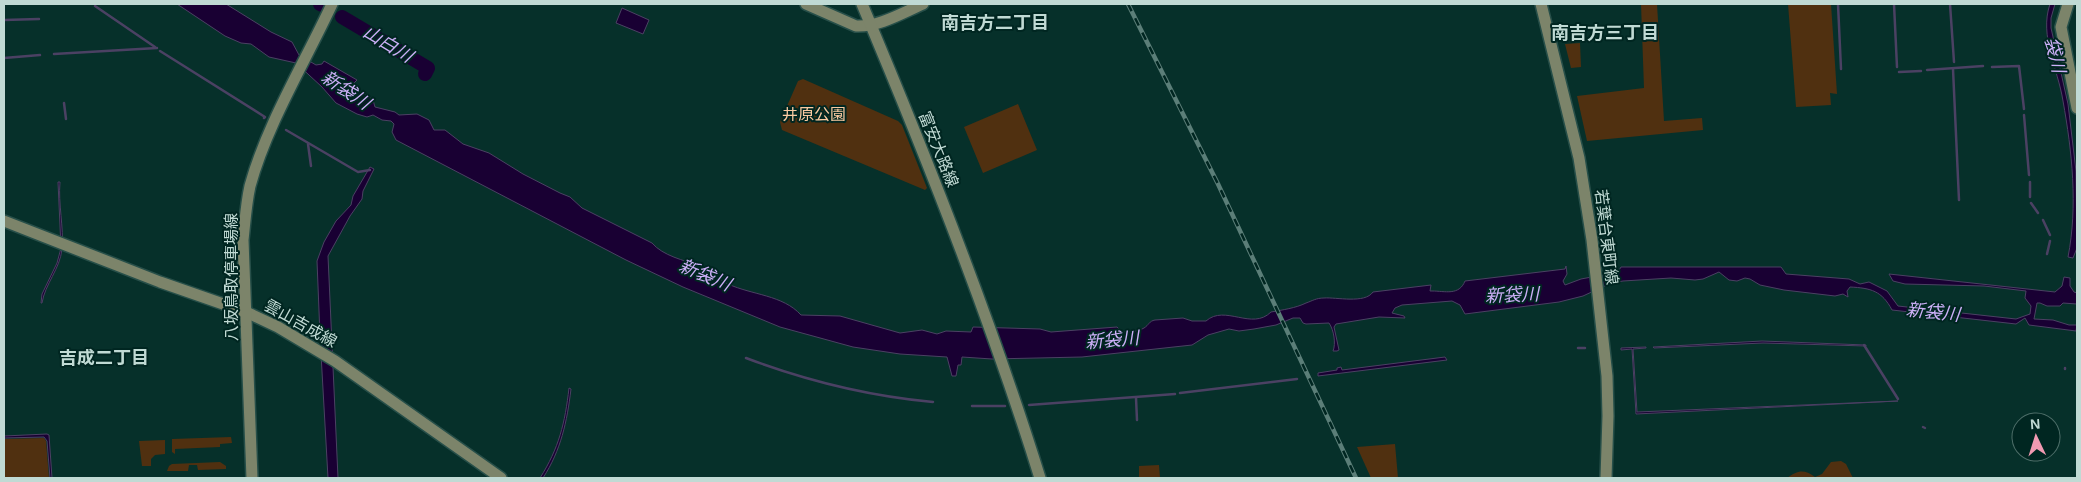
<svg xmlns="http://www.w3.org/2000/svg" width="2081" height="482" viewBox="0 0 2081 482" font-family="Arial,'Noto Sans JP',sans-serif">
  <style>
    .green { fill: #503010 }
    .water { fill: #190033; stroke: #4b4163 }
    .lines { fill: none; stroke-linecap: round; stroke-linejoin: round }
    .stream { stroke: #4b4163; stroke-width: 2.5 }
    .river { stroke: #190033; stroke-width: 14 }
    .secondary-casing { stroke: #274f49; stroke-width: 14 }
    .secondary { stroke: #7c846a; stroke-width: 11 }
    .rail-casing { stroke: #5b7e78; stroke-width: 4.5 }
    .rail { stroke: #002621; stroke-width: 2.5; stroke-dasharray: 8; stroke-linecap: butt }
    .labels { text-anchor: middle; stroke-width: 4; stroke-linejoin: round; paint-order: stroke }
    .park-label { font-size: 16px; fill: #facaa1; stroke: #002621 }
    .street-label { font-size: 16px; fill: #c0dad4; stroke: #002621 }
    .neighbourhood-label { font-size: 18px; font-weight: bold; fill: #c0dad4; stroke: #002621 }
    .water-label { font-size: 18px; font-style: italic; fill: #ccb0f8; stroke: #002621 }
  </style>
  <rect width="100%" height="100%" fill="#06302a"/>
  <g class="green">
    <path d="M 1641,4 L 1657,4 L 1664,121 L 1702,118 L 1703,130 L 1587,141 L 1577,96 L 1644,88 Z"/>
    <path d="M 1788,4 L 1831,4 L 1837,94 L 1830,93 L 1831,105 L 1796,107 Z"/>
    <path d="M 1580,43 L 1581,67 L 1571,68 L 1565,44 Z"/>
    <path d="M 803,79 L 898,121 L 902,125 L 927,188 L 925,190 L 782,130 L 780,122 L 798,81 Z"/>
    <path d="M 1018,104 L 1037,150 L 983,173 L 964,127 Z"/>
    <path d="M 231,437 L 232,443 L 220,444 L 220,447 L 175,449 L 175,454 L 172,452 L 172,439 Z"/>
    <path d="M 44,438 L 46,441 L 49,478 L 4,478 L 4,439 Z"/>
    <path d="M 165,440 L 165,454 L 155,455 L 151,459 L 151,466 L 142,466 L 139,441 Z"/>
    <path d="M 1395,444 L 1398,478 L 1371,478 L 1357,447 Z"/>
    <path d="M 1841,461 L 1846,464 L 1853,478 L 1787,478 C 1798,470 1804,469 1815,477 L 1822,474 L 1831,462 Z"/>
    <path d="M 220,462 L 226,466 L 226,469 L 198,470 L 197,465 L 189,465 L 188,471 L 167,471 L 169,466 L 172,464 Z"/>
    <path d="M 1159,465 L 1160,478 L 1139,478 L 1139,466 Z"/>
  </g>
  <g class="water">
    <path d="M 177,4 L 226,4 L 271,32 L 292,42 L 299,55 L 316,65 L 322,64 L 324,61 L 357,80 L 353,84 L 359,87 L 360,91 L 373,100 L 375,107 L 395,112 L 399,115 L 417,114 L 429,120 L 434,130 L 445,130 L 463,144 L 489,153 L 523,174 L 560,193 L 570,197 L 582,208 L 652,243 C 663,256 684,260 699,266 C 709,270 718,280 728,284 C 752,295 783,295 801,315 L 840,316 L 900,333 L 922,330 L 937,334 L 946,331 L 971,332 L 973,327 L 1040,329 L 1051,332 L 1117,327 L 1122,332 C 1129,332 1137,332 1144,328 C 1149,325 1149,321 1155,320 L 1183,318 L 1192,321 L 1206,321 C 1225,304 1252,331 1271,312 C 1282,310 1296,308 1306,303 C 1312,301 1316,298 1324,298 C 1336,297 1365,304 1373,292 L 1431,285 L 1430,291 L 1432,291 C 1445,291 1459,296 1465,281 L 1565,269 L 1566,266 L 1567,274 L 1563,281 L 1565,285 L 1581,279 L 1618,272 L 1621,267 L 1781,267 L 1786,274 L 1849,279 L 1860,284 L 1869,282 L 1887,291 L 1898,306 L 2016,319 L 2030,314 L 2031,306 L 2025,298 L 2026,291 L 1984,286 L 1905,284 L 1893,281 L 1889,274 L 2055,292 L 2062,286 L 2064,277 L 2070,278 L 2070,286 L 2074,292 L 2077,293 L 2077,304 L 2063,303 L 2060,306 L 2047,306 L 2040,303 L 2037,303 L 2034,319 L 2053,320 L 2069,325 L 2077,325 L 2076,331 L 2029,325 L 2025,318 L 2016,324 L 1892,310 C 1882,291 1871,288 1850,287 L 1847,291 L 1848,297 L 1843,294 L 1835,296 L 1784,290 L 1760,285 L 1750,279 L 1745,278 L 1737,281 L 1729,280 L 1719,272 L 1703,279 L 1695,280 L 1671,278 L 1623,281 L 1611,283 L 1583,296 L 1559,302 L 1465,314 L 1460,305 L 1452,301 L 1402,305 L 1395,308 L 1392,313 L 1404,316 L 1405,318 L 1379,317 L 1336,324 L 1334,327 L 1339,350 L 1337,351 L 1333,351 C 1336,344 1334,330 1329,323 L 1306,324 L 1303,323 L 1300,318 L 1293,318 L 1276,325 L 1254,329 L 1239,331 L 1229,329 L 1208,335 L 1192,345 L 1082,357 L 992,359 L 962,357 L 961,365 L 958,365 L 956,376 L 952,376 L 947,357 L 900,354 L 853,347 L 780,327 L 683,287 L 626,260 L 396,140 L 392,132 L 394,124 L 391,121 L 382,120 L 373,115 L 367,117 L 357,114 L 336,103 L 322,87 L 296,63 L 269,57 L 251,44 L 241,43 L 225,36 Z"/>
    <path d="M 2050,4 L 2055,4 L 2051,18 L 2051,28 L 2068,104 L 2076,171 L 2077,248 L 2073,258 L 2068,257 C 2078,206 2072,151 2063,101 C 2058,69 2039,36 2050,4 Z"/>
    <path d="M 622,8 L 649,20 L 643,34 L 616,23 Z"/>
    <path d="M 370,167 L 374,169 L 363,191 L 362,199 L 350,216 L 328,256 L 338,478 L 328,478 L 320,336 L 317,261 L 324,242 L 336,221 L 351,205 L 353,196 Z"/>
    <path d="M 58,182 L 60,182 C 58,204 64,227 62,249 C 60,269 45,284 42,303 L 41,303 L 42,294 L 57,263 L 61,248 Z"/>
    <path d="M 1762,341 L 1866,345 L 1866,346 L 1763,343 L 1654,348 L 1653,347 Z"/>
    <path d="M 1646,347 L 1646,348 L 1633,349 L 1637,412 L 1898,401 L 1636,414 L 1632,349 L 1621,350 L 1621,348 Z"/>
    <path d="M 1445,357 L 1447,360 L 1318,376 L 1318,373 L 1337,370 L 1337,368 L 1341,367 L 1342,370 Z"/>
    <path d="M 569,388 L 571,389 C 567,422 561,450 543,478 L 540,478 C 559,448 565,423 569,388 Z"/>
    <path d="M 47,434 L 49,435 L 52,478 L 50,478 L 47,441 L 44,437 L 4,438 L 4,436 Z"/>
  </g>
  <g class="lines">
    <g class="stream">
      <path d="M 1838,4 L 1841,69"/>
      <path d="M 1894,4 L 1897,67"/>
      <path d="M 1950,4 L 1954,62"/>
      <path d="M 95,6 L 155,47"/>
      <path d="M 4,20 L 39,19"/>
      <path d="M 160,51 L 265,117 L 264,118"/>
      <path d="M 54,54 L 157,48"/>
      <path d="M 4,58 L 40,55"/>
      <path d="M 1992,67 L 2019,66 L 2024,109"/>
      <path d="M 1953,69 L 1959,200"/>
      <path d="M 1927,70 L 1983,66"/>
      <path d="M 1899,72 L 1921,71"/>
      <path d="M 64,103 L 66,119"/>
      <path d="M 2024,115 L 2029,175"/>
      <path d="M 286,130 L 358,172 L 370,170"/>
      <path d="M 308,144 L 311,166"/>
      <path d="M 2030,182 L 2030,197"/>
      <path d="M 2031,203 L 2038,213"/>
      <path d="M 2043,220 L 2050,235"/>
      <path d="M 2047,254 L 2050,241"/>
      <path d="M 1864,345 L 1898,399"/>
      <path d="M 1578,348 L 1585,348"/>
      <path d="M 746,358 C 807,381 868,396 933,402"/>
      <path d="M 2065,368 L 2065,369"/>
      <path d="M 1180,393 L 1297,379"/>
      <path d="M 1136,398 L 1137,420"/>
      <path d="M 1029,405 L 1175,394"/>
      <path d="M 972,406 L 1005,406"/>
      <path d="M 1923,427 L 1925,428"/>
    </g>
    <g class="river">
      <path d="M 320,4 L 322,5"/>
      <path d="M 342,17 L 428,68 L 425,74"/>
    </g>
    <defs>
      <g id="secondary">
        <path d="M 806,4 L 856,26 C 879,27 902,13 923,4"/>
        <path d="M 862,4 C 928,160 990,317 1040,478"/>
        <path d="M 1541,4 L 1579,158 L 1592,240 L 1607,376 L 1608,416 L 1606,478"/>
        <path d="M 2068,4 L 2061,27 L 2077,108"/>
        <path d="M 4,221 L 160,282 L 246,312 L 278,327 L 335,361 L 501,478"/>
        <path d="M 252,478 L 243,240 C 245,222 246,204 250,186 C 267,124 305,62 332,4"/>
      </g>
    </defs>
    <use href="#secondary" class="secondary-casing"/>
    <use href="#secondary" class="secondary"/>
    <defs>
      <path id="rail" d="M 1128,4 L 1218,184 L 1356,478"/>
    </defs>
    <use href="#rail" class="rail-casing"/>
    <use href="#rail" class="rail"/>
  </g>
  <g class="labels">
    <g class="park-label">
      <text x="814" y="120">井原公園</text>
    </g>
    <g class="street-label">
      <text transform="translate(939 149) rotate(68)" y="6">富安大路線</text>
      <text transform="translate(1607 237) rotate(83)" y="6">若葉台東町線</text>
      <text transform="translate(231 277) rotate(-90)" y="6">八坂鳥取停車場線</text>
      <text transform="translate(301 323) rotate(29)" y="6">雲山吉成線</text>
    </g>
    <g class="neighbourhood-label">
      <text x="995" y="29">南吉方二丁目</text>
      <text x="1605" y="39">南吉方三丁目</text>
      <text x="104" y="364">吉成二丁目</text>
    </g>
    <g class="water-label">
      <text transform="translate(388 44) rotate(31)" y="6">山白川</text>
      <text transform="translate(2055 55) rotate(77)" y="6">袋川</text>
      <text transform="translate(346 90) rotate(34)" y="6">新袋川</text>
      <text transform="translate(705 275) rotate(23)" y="6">新袋川</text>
      <text transform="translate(1512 295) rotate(-2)" y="6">新袋川</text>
      <text transform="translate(1933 312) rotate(6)" y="6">新袋川</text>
      <text transform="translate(1112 340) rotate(-5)" y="6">新袋川</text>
    </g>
  </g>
  <rect width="2081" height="482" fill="none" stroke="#c0dad4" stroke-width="10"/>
  <g transform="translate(2036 437) rotate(356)"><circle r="24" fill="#002621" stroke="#4d6e69"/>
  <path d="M0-4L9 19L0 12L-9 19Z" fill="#f19ab2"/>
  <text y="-8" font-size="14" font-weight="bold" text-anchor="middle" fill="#c0dad4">N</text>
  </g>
</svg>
